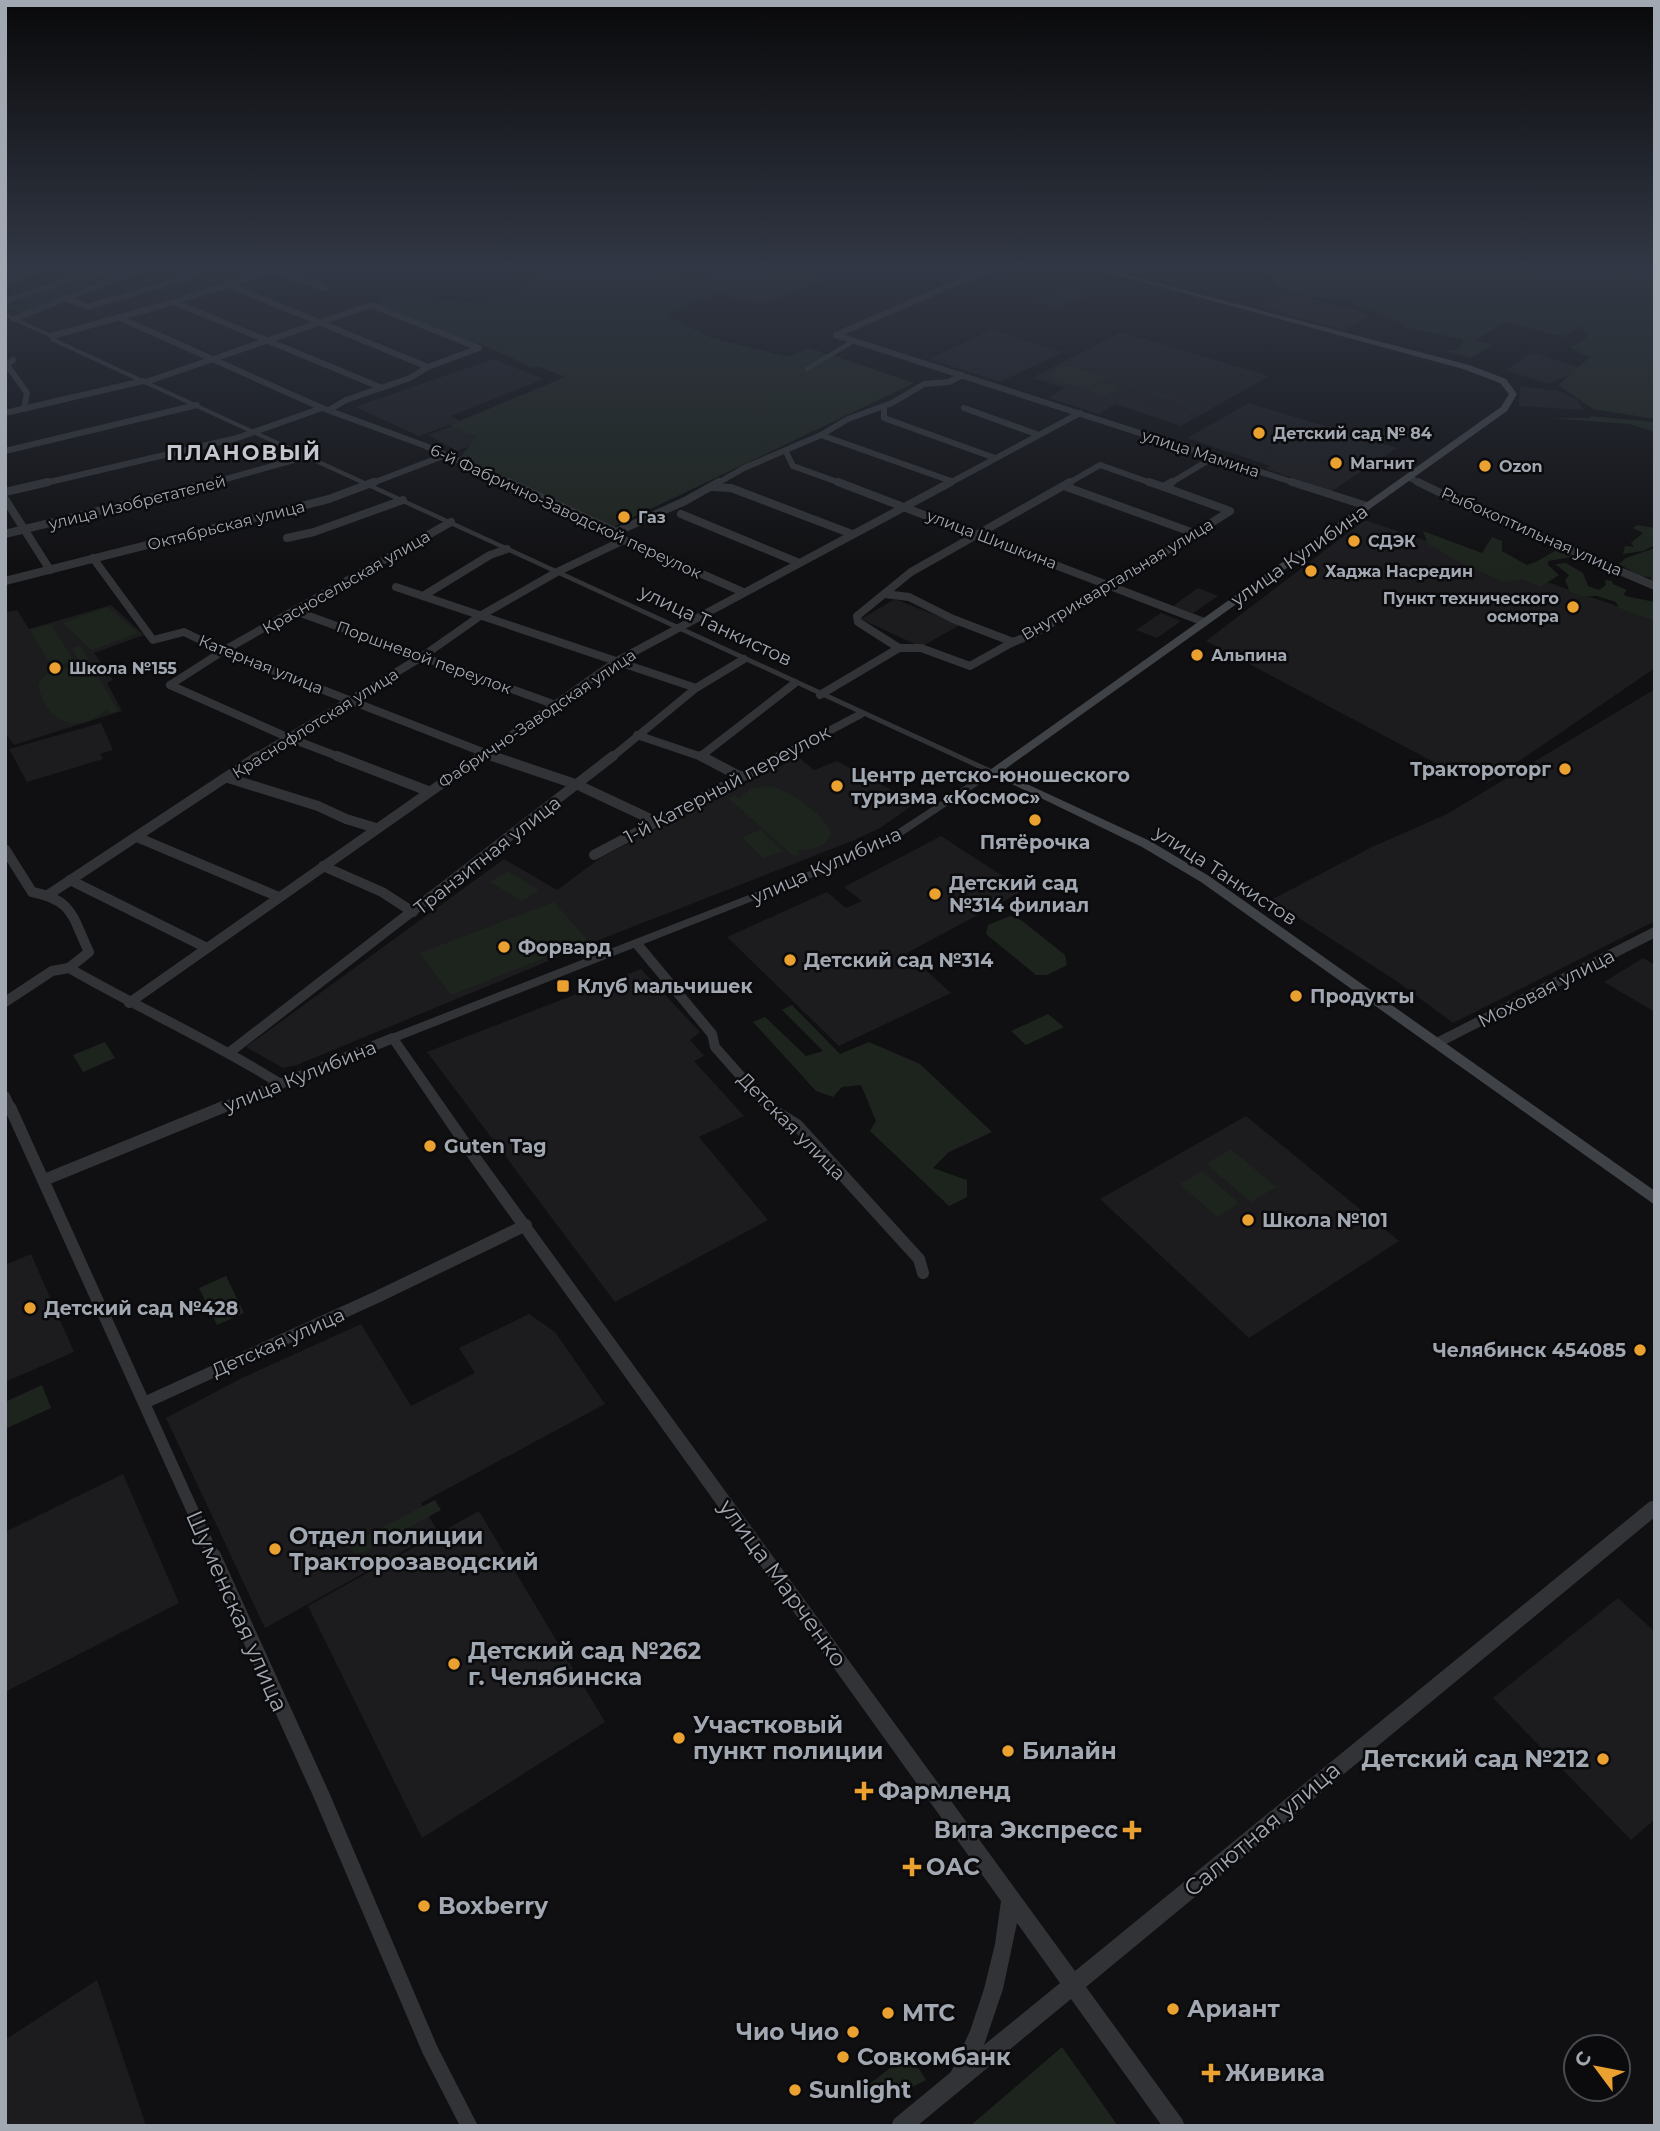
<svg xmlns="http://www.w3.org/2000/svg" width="1660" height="2131" viewBox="0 0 1660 2131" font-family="Montserrat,sans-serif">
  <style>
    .built { fill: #1c1c1f }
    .green { fill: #1d241d; fill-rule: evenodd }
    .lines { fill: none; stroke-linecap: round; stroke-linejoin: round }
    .stream { stroke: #293137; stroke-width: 2 }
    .pedestrian { stroke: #313336; stroke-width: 4.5 }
    .minor-far4 { stroke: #313336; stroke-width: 6 }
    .minor-far3 { stroke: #313336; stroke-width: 8 }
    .minor-far2 { stroke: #313336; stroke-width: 10 }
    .minor-far1 { stroke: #313336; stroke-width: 12 }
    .minor { stroke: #313336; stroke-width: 16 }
    .tertiary { fill: #313336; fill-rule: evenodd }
    .secondary { fill: #3f4246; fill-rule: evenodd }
    .poi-dot { fill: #eba12f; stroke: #0b0b0d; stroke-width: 2.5 }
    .labels { text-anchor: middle; stroke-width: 5; stroke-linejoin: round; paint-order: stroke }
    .far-poi-label { font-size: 16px; font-weight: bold; fill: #a2a8b2; stroke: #0b0b0d; text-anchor: start }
    .far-street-label { font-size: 16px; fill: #a2a8b2; stroke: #0b0b0d }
    .street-label { font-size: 19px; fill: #a2a8b2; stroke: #0b0b0d }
    .poi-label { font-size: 19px; font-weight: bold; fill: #a2a8b2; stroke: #0b0b0d; text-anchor: start }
    .far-district-label { font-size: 21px; font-weight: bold; letter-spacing: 2px; fill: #c3c6ce; stroke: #0b0b0d }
    .near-poi-label { font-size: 23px; font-weight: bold; fill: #a2a8b2; stroke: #0b0b0d; text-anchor: start }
    .near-street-label { font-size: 23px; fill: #a2a8b2; stroke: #0b0b0d }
  </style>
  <rect width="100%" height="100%" fill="#101012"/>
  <g class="built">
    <path d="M 723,269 L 827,269 L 819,282 L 759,304 L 690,283 Z"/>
    <path d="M 1289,293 L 1371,315 L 1344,330 L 1261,307 Z"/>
    <path d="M 991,330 L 1063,352 L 1000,382 L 929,359 Z"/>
    <path d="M 1121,332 L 1269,376 L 1181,426 L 1115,404 L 1099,414 L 1048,398 L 1065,388 L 1032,378 Z"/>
    <path d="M 1532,352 L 1583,369 L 1548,384 L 1506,370 Z"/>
    <path d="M 493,359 L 544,379 L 451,416 L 460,421 L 419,436 L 355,407 Z"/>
    <path d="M 1520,386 L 1558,391 L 1576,399 L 1584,410 L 1519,406 Z"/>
    <path d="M 1249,403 L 1397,448 L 1332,491 L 1266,469 L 1270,466 L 1187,438 Z"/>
    <path d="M 455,425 L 481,441 L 457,451 L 428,435 Z"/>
    <path d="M 1365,520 L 1655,619 L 1655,668 L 1487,783 L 1454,762 L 1443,767 L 1206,641 Z"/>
    <path d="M 1198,588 L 1218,596 L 1193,613 L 1173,606 Z"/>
    <path d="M 895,599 L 960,625 L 921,647 L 861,619 Z"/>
    <path d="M 111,605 L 144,635 L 94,653 L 113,680 L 107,683 L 122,711 L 14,745 L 5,733 L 5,613 L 17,610 L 29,629 Z"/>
    <path d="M 1161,613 L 1181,621 L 1157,638 L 1136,630 Z"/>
    <path d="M 1655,689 L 1655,921 L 1453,1023 L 1395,980 L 1271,900 L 1372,847 L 1447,814 Z"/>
    <path d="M 101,723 L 113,750 L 100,754 L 103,759 L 27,782 L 9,749 Z"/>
    <path d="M 798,757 L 814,770 L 837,761 L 916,803 L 880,828 L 852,841 L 604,938 L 297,1065 L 283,1068 L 246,1047 L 504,859 L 557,890 L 602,857 Z"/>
    <path d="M 941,836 L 1024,890 L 907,953 L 951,993 L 839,1046 L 727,937 L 827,892 L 846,908 L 862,901 L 844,887 Z"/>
    <path d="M 1643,958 L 1655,965 L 1655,1012 L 1604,982 Z"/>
    <path d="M 641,969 L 700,1032 L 690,1040 L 704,1056 L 694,1061 L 744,1116 L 699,1137 L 768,1220 L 615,1302 L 427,1052 Z"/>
    <path d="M 1246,1116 L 1399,1241 L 1249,1338 L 1100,1199 Z"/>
    <path d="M 31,1254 L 74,1352 L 5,1382 L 5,1265 Z"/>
    <path d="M 529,1314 L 555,1332 L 605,1404 L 421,1503 L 438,1532 L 265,1628 L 166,1418 L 242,1378 L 361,1324 L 411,1406 L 475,1373 L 459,1348 Z"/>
    <path d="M 123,1474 L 179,1603 L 5,1692 L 5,1532 Z"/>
    <path d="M 479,1511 L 605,1722 L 422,1838 L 308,1606 Z"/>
    <path d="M 1618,1598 L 1655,1632 L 1655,1819 L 1631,1840 L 1493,1698 Z"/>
    <path d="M 97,1980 L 146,2126 L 5,2126 L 5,2040 Z"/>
  </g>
  <g class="green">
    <path d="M 546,269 L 677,273 L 690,283 L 720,292 L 668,313 L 672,319 L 712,338 L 788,357 L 808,348 L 837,357 L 848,352 L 840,358 L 914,383 L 613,527 L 459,459 L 476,437 L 450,425 L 565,377 L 539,367 L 532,368 L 497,351 L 375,305 L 385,295 L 474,302 L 520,290 Z"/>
    <path d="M 1266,269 L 1334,270 L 1362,275 L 1391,275 L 1444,269 L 1655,269 L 1655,419 L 1593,409 L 1558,385 L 1590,357 L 1569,347 L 1580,343 L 1588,336 L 1581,328 L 1586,323 L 1563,337 L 1506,322 L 1474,340 L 1492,345 L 1471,358 L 1446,351 L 1458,349 L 1464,340 L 1404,327 L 1405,324 L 1347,301 L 1306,296 L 1276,286 L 1273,279 L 1262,273 Z"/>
    <path d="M 92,271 L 114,277 L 101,277 L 88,283 L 92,286 L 22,314 L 5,306 L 8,302 L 16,306 L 26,303 L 21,298 Z"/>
    <path d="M 1065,287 L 1089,293 L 1058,308 L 1034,301 Z"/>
    <path d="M 1071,366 L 1193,404 L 1197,407 L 1182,417 L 1171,417 L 1045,376 L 1060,367 ZM 1107,379 L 1191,405 L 1194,407 L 1180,416 L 1173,416 L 1106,395 L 1118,388 L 1103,383 L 1091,390 L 1088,389 Z"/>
    <path d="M 1589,416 L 1655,422 L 1655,432 L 1629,424 L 1550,418 L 1591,418 Z"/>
    <path d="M 1637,525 L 1655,528 L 1655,545 L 1643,551 L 1623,554 L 1625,546 L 1634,547 L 1631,543 L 1643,533 L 1633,528 Z"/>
    <path d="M 1423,531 L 1482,553 L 1492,537 L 1502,541 L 1502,551 L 1527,565 C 1540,562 1549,552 1563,548 L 1572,552 L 1571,557 L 1548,561 L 1548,565 L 1559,575 L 1540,587 L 1523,579 L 1504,582 L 1465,565 L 1428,544 Z"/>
    <path d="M 1655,548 L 1655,582 L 1651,582 L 1651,578 L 1638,575 L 1619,564 L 1626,558 Z"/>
    <path d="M 1566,563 L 1583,573 L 1588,586 L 1599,590 L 1606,585 L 1605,580 L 1612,581 L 1613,584 L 1627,590 L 1624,593 L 1625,596 L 1655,602 L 1655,621 L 1619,608 L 1616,602 L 1597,596 L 1581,596 L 1570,592 L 1565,580 L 1569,575 L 1555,564 Z"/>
    <path d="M 108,607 L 138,633 L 92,650 L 63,623 Z"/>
    <path d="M 51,624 L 74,661 L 52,667 L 30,630 Z"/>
    <path d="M 80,646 L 118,711 L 110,713 L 107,709 C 77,737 45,721 38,684 C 47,669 66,666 83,668 L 72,648 Z"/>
    <path d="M 768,786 C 786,787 827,816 831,834 C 825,848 810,850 796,850 L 800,854 L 794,856 L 728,798 L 735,795 L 739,799 L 750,789 Z"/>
    <path d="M 761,830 L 783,851 L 763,858 L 742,837 Z"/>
    <path d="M 507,871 L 539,890 L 522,901 L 490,882 Z"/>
    <path d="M 554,902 L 588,941 L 451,995 L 420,953 Z"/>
    <path d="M 1010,916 L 1021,920 L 1065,955 L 1067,965 L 1047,975 L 1036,975 L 986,934 L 988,925 Z"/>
    <path d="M 792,1005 L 840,1054 L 869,1042 L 920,1064 L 992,1132 L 949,1152 L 933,1168 L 967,1180 L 967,1197 L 949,1206 L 870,1131 L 876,1121 L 861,1085 L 842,1087 L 833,1097 L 816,1091 L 753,1022 L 765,1017 L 806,1056 L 823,1051 L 782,1010 Z"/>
    <path d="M 1048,1014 L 1064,1027 L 1026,1045 L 1011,1031 Z"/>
    <path d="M 105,1042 L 115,1058 L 83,1072 L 73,1055 Z"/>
    <path d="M 1231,1149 L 1276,1187 L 1251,1202 L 1206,1164 Z"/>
    <path d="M 1202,1171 L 1239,1203 L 1217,1217 L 1180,1184 Z"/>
    <path d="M 226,1276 L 244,1313 L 217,1325 L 199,1288 Z"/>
    <path d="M 42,1385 L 51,1408 L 5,1429 L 5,1402 Z"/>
    <path d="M 435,1500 L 441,1510 L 363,1552 L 356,1553 L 346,1546 Z"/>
    <path d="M 1062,2047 L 1118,2126 L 970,2126 Z"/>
    <path d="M 909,2053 L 926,2080 L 876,2106 L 868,2094 L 871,2083 Z"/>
  </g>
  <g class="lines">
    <path class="stream" d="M 1611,269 L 1655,277"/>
    <path class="pedestrian" d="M 807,369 L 852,342 L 850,341"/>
    <g class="minor-far4">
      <path d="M 268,269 L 324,288"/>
      <path d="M 5,284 L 39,269"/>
      <path d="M 226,284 L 428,367"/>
      <path d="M 65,298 L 88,307 L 195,275 L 185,269"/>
      <path d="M 5,301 L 59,283 L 90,269"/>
      <path d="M 174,302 L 382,388"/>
      <path d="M 118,317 L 322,408 L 423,445 L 512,484"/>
      <path d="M 14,319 L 141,269"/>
      <path d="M 836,335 L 1298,484"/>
      <path d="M 836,335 L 988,269"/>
      <path d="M 52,336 L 174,302 L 272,270"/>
      <path d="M 13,360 L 7,365 L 27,393 L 24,409"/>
      <path d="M 146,382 L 371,305 L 479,348"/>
      <path d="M 884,407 L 884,418 L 995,458"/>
      <path d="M 964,408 L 1039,435"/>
      <path d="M 329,410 L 346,400 L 410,378 L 428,367 L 479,348"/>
      <path d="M 5,413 L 143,381"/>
      <path d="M 821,435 L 951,481"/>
      <path d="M 5,451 L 197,405"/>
      <path d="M 786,452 L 793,466 L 843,484"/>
      <path d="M 1408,477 L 1422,484"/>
      <path d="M 41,484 L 237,438 L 322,408"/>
      <path d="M 208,484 L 308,456"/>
      <path d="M 370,484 L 443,456"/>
      <path d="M 716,484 L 744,468 L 821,435 L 848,419 L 892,403 L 924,384 L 949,382 L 962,375"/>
      <path d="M 948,484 L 1080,413"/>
      <path d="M 1067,484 L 1100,465 L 1154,484"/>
      <path d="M 1169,484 L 1214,457"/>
    </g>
    <g class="minor-far3">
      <path d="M 508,482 L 616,532 L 624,540 L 743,592"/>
      <path d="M 838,482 L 1204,622"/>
      <path d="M 1149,482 L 1164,487"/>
      <path d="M 1292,482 L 1367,506"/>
      <path d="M 1418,482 L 1472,508 L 1655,586"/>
      <path d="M 1064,486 L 1194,533"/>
      <path d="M 711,487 L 731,488 L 852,534"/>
      <path d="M 5,492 L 48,482"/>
      <path d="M 5,499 L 50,570"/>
      <path d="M 681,514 L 797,562"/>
      <path d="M 616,532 L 685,501 L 719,482"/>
      <path d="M 5,534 L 215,482"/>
      <path d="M 287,538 L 314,532 L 403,500"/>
      <path d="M 93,558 L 153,640 L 184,632 L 223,651 L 498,758"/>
      <path d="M 5,581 L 329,499 L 374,482"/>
      <path d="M 396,587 L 696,688"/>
      <path d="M 885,594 L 909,597 L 953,619 L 1013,642"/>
      <path d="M 423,596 L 490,555 L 507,549"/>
      <path d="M 295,611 L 553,704"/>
      <path d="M 899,648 L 921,648 L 970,666 L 1013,642 L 1034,634 L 1230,511 L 1164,487 L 1172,482"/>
      <path d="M 170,685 L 223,651 L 451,522"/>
      <path d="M 170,685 L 287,737 L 342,758"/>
      <path d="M 820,695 L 899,648 L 858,622 L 857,616 L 911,572 L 1070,482"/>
      <path d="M 637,735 L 705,758"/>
      <path d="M 701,756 L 795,683"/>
      <path d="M 255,758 L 423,656 L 480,616 L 557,572 L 624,540"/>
      <path d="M 479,758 L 617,661 L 951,482"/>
      <path d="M 611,758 L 696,688 L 744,659"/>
      <path d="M 778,758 L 861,714"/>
    </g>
    <g class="minor-far2">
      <path d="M 337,756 L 428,791"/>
      <path d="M 492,756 L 578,785 L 657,822"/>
      <path d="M 701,756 L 741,777"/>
      <path d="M 228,778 L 318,806 L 346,819 L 376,828"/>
      <path d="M 139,838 L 279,897"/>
      <path d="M 5,849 L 32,892 C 74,900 72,917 89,952 L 69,968"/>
      <path d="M 594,855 L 781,756"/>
      <path d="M 323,866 L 382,892 L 413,912"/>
      <path d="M 70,880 L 207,948"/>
      <path d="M 48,895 L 258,756"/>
      <path d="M 637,944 L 712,1034 L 715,1047 L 770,1109"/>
      <path d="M 69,968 C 138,1008 211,1040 279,1083"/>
      <path d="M 5,1002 L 52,971 L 69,968"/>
      <path d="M 129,1003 L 481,756"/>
      <path d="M 1437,1043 L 1655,932"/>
      <path d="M 230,1052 L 613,756"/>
      <path d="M 5,1096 L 11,1109"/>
      <path d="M 219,1109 L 393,1038"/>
    </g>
    <g class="minor-far1">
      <path d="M 10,1107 L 214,1558"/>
      <path d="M 768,1107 L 797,1125 L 919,1259 L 923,1273"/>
      <path d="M 44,1180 L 223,1107"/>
      <path d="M 144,1403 L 377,1297 L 526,1225"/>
    </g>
    <path class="minor" d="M 213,1556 L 321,1794 L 430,2050 L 469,2126"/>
    <path class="tertiary" d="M 5,313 L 54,335 L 56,339 L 998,772 L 894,841 L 841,866 L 400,1040 L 481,1156 L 1075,1971 L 1649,1502 L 1655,1500 L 1655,1517 L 1086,1987 L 1182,2119 L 1185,2126 L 1162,2126 L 1071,1999 L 917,2126 L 891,2126 L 894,2119 L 951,2072 L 970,2031 L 984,1989 L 995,1944 L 1001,1901 L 471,1162 L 387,1038 L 389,1035 L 833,862 L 886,837 L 986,772 L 51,341 L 49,337 L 5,317 ZM 1017,1923 L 1060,1983 L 984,2045 L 1003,1989 Z"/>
    <path class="secondary" d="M 1095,269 L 1104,269 L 1469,365 L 1506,379 L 1517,394 L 1507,411 L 1001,772 L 1150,841 L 1209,876 L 1655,1191 L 1655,1205 L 1201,882 L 1142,847 L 987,772 L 1501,407 L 1509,394 L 1500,383 L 1463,369 Z"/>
  </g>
  <linearGradient id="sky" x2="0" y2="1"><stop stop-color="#09090a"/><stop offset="0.47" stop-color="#313744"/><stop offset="1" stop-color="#313744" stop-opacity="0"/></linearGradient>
  <rect width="1660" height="567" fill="url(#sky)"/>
  <g class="poi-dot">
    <circle cx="1259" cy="433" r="7"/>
    <circle cx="1336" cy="463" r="7"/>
    <circle cx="1485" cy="466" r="7"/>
    <circle cx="624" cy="517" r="7"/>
    <circle cx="1354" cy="541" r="7"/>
    <circle cx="1311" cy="571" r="7"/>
    <circle cx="1573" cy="607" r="7"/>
    <circle cx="1197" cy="655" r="7"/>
    <circle cx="55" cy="668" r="7"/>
    <circle cx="1565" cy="769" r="7"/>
    <circle cx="837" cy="786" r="7"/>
    <circle cx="1035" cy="820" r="7"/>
    <circle cx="935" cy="894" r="7"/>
    <circle cx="504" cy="947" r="7"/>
    <circle cx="790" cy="960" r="7"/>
    <rect x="556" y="979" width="14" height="14" rx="3.5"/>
    <circle cx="1296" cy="996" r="7"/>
    <circle cx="430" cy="1146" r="7"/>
    <circle cx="1248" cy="1220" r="7"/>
    <circle cx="30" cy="1308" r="7"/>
    <circle cx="1640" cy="1350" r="7"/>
    <circle cx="275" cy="1549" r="7"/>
    <circle cx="454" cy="1664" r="7"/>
    <circle cx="679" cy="1738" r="7"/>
    <circle cx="1008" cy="1751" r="7"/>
    <circle cx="1603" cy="1759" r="7"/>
    <path d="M860.5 1780.5h7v7h7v7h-7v7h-7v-7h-7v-7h7z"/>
    <path d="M1128.5 1819.5h7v7h7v7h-7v7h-7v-7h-7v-7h7z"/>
    <path d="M908.5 1856.5h7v7h7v7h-7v7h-7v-7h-7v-7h7z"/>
    <circle cx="424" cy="1906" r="7"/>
    <circle cx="1173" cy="2009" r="7"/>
    <circle cx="888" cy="2013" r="7"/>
    <circle cx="853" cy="2032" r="7"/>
    <circle cx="843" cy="2057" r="7"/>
    <path d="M1207.5 2062.5h7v7h7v7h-7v7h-7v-7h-7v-7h7z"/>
    <circle cx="795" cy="2090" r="7"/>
  </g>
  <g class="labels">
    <g class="far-poi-label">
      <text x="1273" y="439">Детский сад № 84</text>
      <text x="1350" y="469">Магнит</text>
      <text x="1499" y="472">Ozon</text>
      <text x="638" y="523">Газ</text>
      <text x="1368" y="547">СДЭК</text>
      <text x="1325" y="577">Хаджа Насредин</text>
      <text x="1559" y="604" text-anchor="end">Пункт технического<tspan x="1559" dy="18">осмотра</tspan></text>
      <text x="1211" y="661">Альпина</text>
      <text x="69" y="674">Школа №155</text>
    </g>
    <g class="far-street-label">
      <text transform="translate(1201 453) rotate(18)" y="6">улица Мамина</text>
      <text transform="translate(137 502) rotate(-14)" y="6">улица Изобретателей</text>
      <text transform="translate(566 511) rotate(25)" y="6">6-й Фабрично-Заводской переулок</text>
      <text transform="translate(226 525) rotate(-14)" y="6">Октябрьская улица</text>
      <text transform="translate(1532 531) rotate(24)" y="6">Рыбокоптильная улица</text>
      <text transform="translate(992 539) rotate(21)" y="6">улица Шишкина</text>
      <text transform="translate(1117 579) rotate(-31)" y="6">Внутриквартальная улица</text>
      <text transform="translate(346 582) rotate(-30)" y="6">Красносельская улица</text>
      <text transform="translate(424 657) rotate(20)" y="6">Поршневой переулок</text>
      <text transform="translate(261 664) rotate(22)" y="6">Катерная улица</text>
      <text transform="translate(537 718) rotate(-34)" y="6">Фабрично-Заводская улица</text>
      <text transform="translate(315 723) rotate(-32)" y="6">Краснофлотская улица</text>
    </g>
    <g class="street-label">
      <text transform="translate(1299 555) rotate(-35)" y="7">улица Кулибина</text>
      <text transform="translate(716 625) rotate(25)" y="7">улица Танкистов</text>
      <text transform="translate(727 784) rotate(-28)" y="7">1-й Катерный переулок</text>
      <text transform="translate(487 855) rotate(-38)" y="7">Транзитная улица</text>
      <text transform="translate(826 865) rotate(-24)" y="7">улица Кулибина</text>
      <text transform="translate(1226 875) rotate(33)" y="7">улица Танкистов</text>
      <text transform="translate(1546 988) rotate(-27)" y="7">Моховая улица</text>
      <text transform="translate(300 1076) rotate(-22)" y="7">улица Кулибина</text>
      <text transform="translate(792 1126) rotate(45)" y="7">Детская улица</text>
      <text transform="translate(278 1342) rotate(-24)" y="7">Детская улица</text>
    </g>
    <g class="poi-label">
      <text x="1551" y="776" text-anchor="end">Трактороторг</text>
      <text x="851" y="782">Центр детско-юношеского<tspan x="851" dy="22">туризма «Космос»</tspan></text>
      <text x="1035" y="849" text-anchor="middle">Пятёрочка</text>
      <text x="949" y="890">Детский сад<tspan x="949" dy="22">№314 филиал</tspan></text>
      <text x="518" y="954">Форвард</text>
      <text x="804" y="967">Детский сад №314</text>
      <text x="577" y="993">Клуб мальчишек</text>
      <text x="1310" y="1003">Продукты</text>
      <text x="444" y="1153">Guten Tag</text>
      <text x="1262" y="1227">Школа №101</text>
      <text x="44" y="1315">Детский сад №428</text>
      <text x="1626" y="1357" text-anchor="end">Челябинск 454085</text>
    </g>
    <g class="far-district-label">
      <text x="244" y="460">ПЛАНОВЫЙ</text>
    </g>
    <g class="near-poi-label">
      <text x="289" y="1544">Отдел полиции<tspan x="289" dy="26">Тракторозаводский</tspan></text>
      <text x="468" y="1659">Детский сад №262<tspan x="468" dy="26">г. Челябинска</tspan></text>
      <text x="693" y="1733">Участковый<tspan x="693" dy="26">пункт полиции</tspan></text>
      <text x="1022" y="1759">Билайн</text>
      <text x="1589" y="1767" text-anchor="end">Детский сад №212</text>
      <text x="878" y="1799">Фармленд</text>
      <text x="1118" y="1838" text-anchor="end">Вита Экспресс</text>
      <text x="926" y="1875">ОАС</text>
      <text x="438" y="1914">Boxberry</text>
      <text x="1187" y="2017">Ариант</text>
      <text x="902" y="2021">МТС</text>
      <text x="839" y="2040" text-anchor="end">Чио Чио</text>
      <text x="857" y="2065">Совкомбанк</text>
      <text x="1225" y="2081">Живика</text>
      <text x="809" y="2098">Sunlight</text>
    </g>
    <g class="near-street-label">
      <text transform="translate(783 1583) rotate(54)" y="8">улица Марченко</text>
      <text transform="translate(237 1611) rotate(66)" y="8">Шуменская улица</text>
      <text transform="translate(1262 1829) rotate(-40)" y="8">Салютная улица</text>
    </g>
  </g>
  <rect width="1660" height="2131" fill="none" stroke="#a2a8b2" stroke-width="14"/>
  <g transform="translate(1597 2068) rotate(302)"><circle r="33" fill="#0b0b0d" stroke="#474a4f" stroke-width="2"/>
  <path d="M0-5L12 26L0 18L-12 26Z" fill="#eba12f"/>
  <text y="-10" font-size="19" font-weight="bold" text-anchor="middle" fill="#a2a8b2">С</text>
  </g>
</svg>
